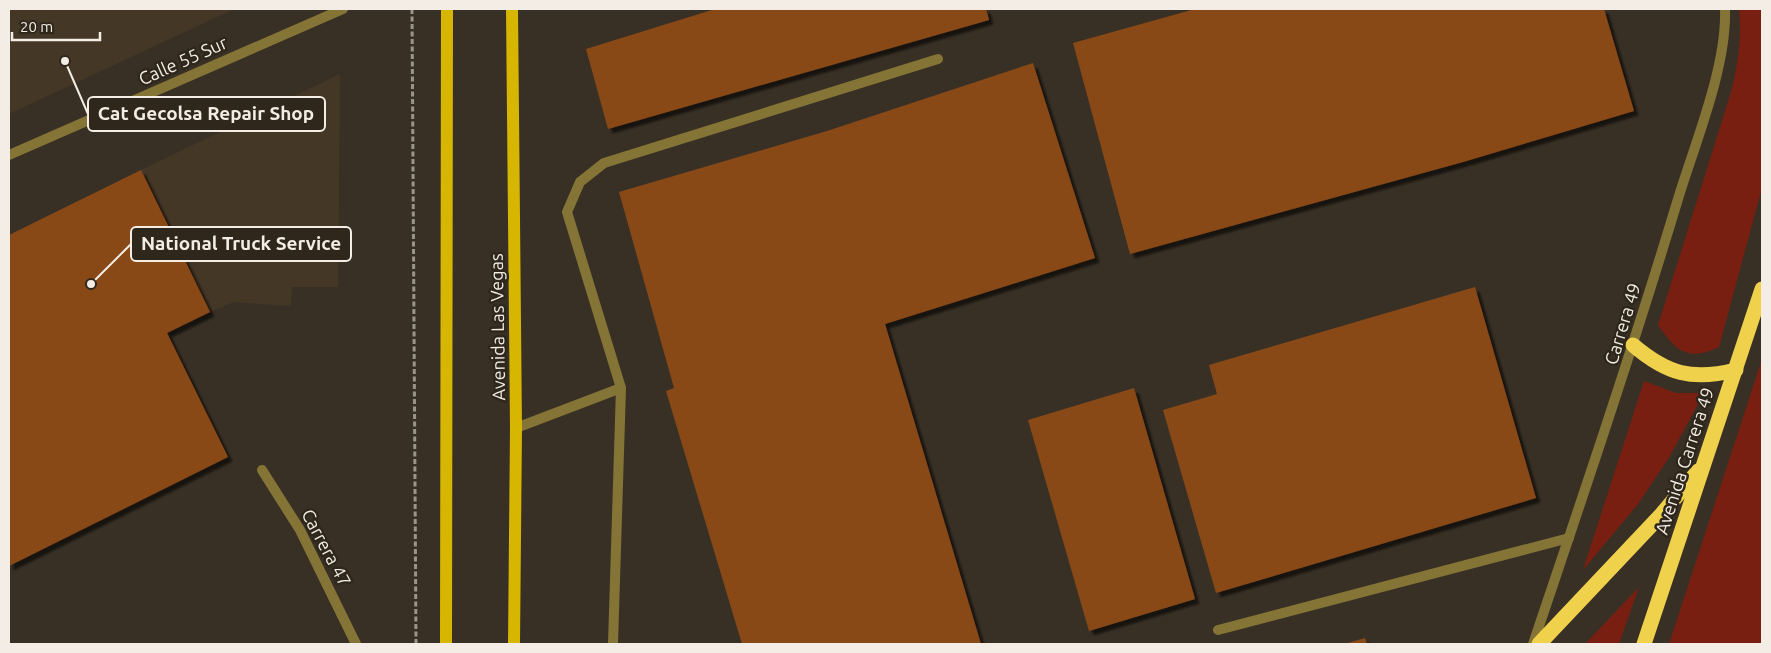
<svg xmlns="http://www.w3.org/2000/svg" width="1771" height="653" viewBox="0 0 1771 653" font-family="Ubuntu,sans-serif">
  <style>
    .built { fill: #443726 }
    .green { fill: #781f11 }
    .building { fill: #884919; filter: url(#shadow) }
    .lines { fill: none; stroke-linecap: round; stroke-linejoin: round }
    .path { stroke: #9b948b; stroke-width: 3; stroke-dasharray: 5 2.5; stroke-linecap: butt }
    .lane { stroke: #847536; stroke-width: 10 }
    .street { stroke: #847536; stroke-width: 10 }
    .primary { stroke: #d6b600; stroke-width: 12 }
    .highway { stroke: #efd14b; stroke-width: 15 }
    .labels { text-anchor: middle; stroke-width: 5; stroke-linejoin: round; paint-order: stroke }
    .street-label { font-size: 18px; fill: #f3ede5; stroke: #2f271b }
    .leader { fill: none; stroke: #f3ede5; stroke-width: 2 }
    .callout-dot { fill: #f3ede5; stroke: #2f271b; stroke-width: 2 }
    .callout { fill: #2f271b; stroke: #f3ede5; stroke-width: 2 }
    .callout-label { font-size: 19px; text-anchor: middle; font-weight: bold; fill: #f3ede5 }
  </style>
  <defs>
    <filter id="shadow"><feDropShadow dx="4.5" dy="4.5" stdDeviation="1" flood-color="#0009"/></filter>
  </defs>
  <rect width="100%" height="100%" fill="#393025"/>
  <g class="built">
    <path d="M 9,9 L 234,9 L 9,114 Z"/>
    <path d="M 340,74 L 338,287 L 292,287 L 291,306 L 234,302 L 210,312 L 141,170 Z"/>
  </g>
  <g class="green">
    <path d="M 1739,9 L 1762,9 L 1762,188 L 1719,347 C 1688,362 1676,351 1658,325 L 1731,92 C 1738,64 1742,38 1739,9 Z"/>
    <path d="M 1762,359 L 1762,644 L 1669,644 Z"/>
    <path d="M 1644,381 L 1676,393 L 1704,393 L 1670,456 L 1638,504 L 1583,570 Z"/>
    <path d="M 1639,587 L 1619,644 L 1585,644 Z"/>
  </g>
  <g class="building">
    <path d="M 715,9 L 986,9 L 989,20 L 608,129 L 586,49 Z"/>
    <path d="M 1195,9 L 1604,9 L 1634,111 L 1463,162 L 1130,254 L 1073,43 Z"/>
    <path d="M 1033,63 L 1095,258 L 885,324 L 981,644 L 742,644 L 666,391 L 674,388 L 619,192 L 827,131 Z"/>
    <path d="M 141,170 L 210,312 L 167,333 L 228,457 L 9,566 L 9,235 Z"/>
    <path d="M 1475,287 L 1536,498 L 1216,593 L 1163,410 L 1217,394 L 1209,365 Z"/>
    <path d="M 1134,388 L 1195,599 L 1089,631 L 1028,420 Z"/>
    <path d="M 1365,638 L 1367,644 L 1344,644 Z"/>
  </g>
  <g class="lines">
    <path class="path" d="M 412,9 L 416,644"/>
    <g class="lane">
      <path d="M 516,428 L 621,388"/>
      <path d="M 1218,630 L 1569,538"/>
      <path d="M 613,644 L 621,388 L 567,212 L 580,182 L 604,163 L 938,59"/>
    </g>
    <g class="street">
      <path d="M 9,155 L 343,9"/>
      <path d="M 262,470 L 300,530 L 356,644"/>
      <path d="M 1533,644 C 1583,496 1633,348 1678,199 C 1695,143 1727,67 1725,9"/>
    </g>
    <g class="primary">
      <path d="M 512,9 L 516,428 L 514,644"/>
      <path d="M 446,644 L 447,9"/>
    </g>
    <g class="highway">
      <path d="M 1633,345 C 1667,374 1692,381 1736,370"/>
      <path d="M 1539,644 L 1660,516 L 1698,471"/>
      <path d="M 1644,644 L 1762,289"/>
    </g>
  </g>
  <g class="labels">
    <g class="street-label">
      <text transform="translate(183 61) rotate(-24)" y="6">Calle 55 Sur</text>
      <text transform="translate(1623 324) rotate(-73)" y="6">Carrera 49</text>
      <text transform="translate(498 327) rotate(-91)" y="6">Avenida Las Vegas</text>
      <text transform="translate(1685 461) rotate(-72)" y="6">Avenida Carrera 49</text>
      <text transform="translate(326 548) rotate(62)" y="6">Carrera 47</text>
    </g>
  </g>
  <path class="leader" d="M65 61L88 114M91 284L131 244"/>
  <g class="callout-dot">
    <circle cx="65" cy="61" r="5"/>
    <circle cx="91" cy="284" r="5"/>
  </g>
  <g class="callout">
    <rect x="88" y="97" width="237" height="34" rx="5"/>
    <rect x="131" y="227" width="220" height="34" rx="5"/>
  </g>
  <g class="callout-label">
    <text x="206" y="120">Cat Gecolsa Repair Shop</text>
    <text x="241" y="250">National Truck Service</text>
  </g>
  <rect width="1771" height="653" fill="none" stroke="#f3ede5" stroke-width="20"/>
  <path d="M12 32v8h88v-8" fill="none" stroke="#f3ede5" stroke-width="2.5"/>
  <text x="20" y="32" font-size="15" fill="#f3ede5" stroke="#2f271b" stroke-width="4" paint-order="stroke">20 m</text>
</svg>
